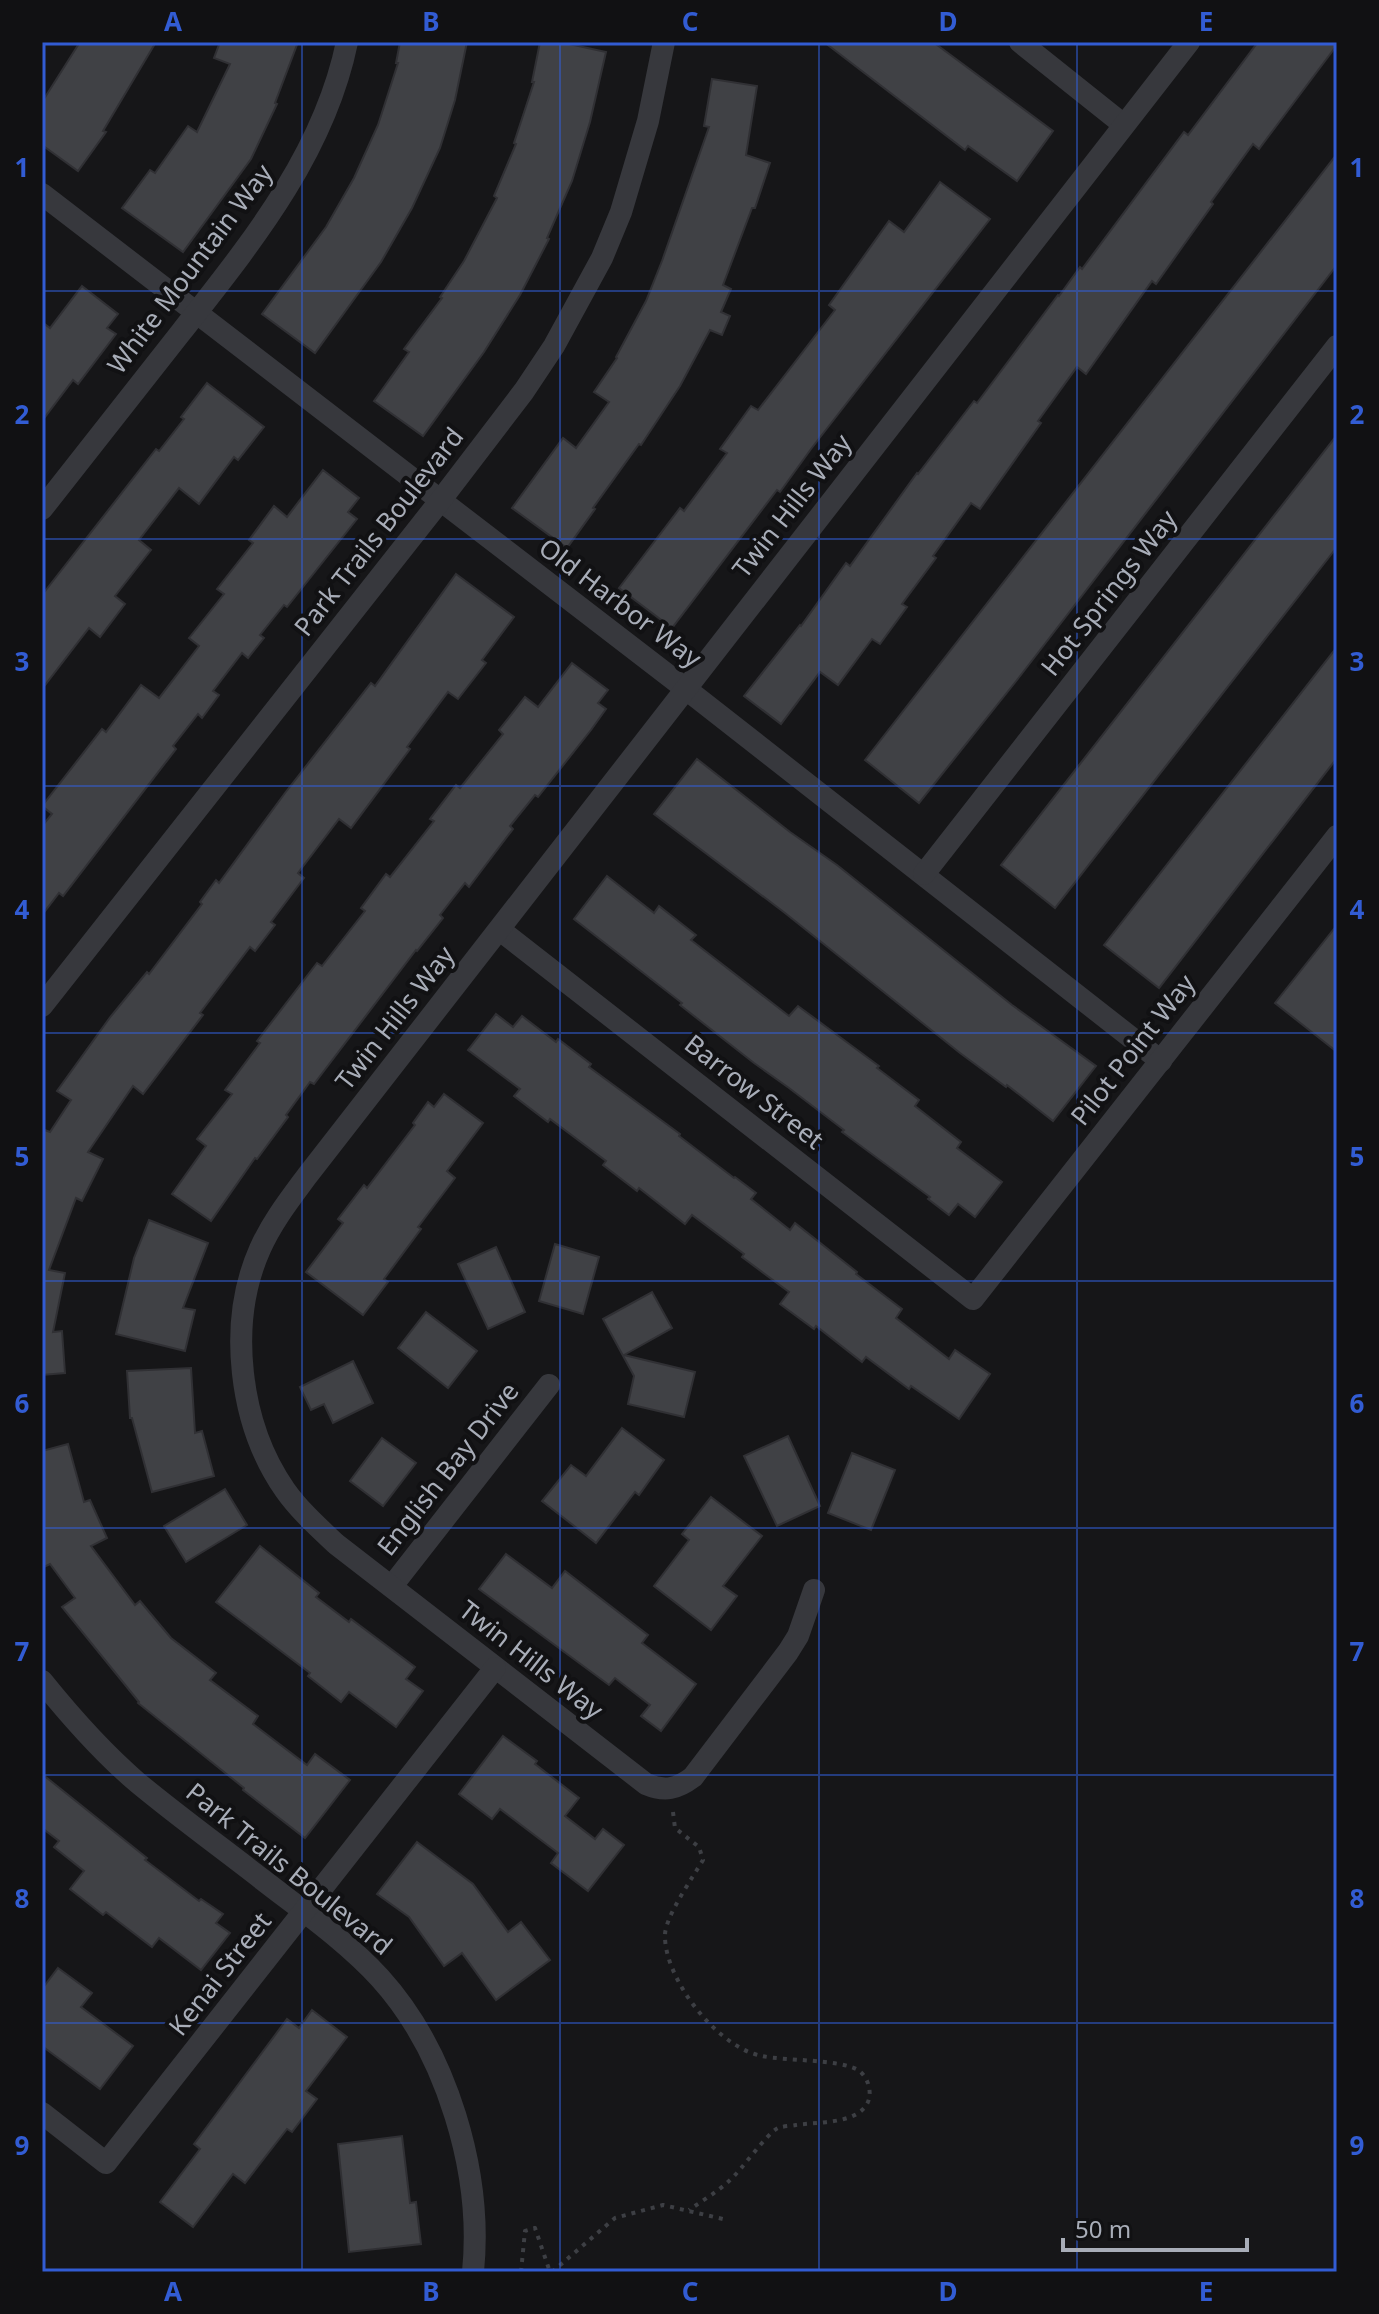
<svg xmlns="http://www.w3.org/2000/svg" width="1379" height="2314" viewBox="0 0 1379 2314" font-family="'Noto Sans',sans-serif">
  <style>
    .building { fill: #404145; stroke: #303034; stroke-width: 2 }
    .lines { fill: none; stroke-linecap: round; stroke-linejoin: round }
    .path { stroke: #3d3f44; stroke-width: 4; stroke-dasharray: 4 6; stroke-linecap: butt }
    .minor { stroke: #37383d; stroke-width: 22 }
    .grid { fill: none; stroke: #325cd3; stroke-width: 2; stroke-opacity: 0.55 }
    .labels { text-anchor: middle; stroke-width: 8; stroke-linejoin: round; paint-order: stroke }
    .street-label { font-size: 26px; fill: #a8adb8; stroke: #111113 }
    .neatline { fill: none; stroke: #325cd3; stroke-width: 3 }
    .grid-label { font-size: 26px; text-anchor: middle; font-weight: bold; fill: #325cd3 }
  </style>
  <rect width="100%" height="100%" fill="#161618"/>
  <g class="building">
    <path d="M 80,42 L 156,42 L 103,131 L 106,132 L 78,171 L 42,145 L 42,102 Z"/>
    <path d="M 220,42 L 298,42 L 275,103 L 277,104 L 251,159 L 183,252 L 122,208 L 150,170 L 155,173 L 188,126 L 197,132 L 230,64 L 214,58 Z"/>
    <path d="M 400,42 L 467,42 L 455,100 L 440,148 L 412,208 L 381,262 L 315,353 L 262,314 L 326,227 L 354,178 L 378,125 L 398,63 L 396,63 Z"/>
    <path d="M 540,42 L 560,42 L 606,52 L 590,122 L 572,181 L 547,238 L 549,239 L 520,295 L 484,352 L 423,436 L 374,401 L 409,352 L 404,349 L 442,298 L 440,297 L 464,261 L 497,198 L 494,196 L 516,144 L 514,143 L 534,82 L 532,82 Z"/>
    <path d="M 824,42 L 933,42 L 1053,131 L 1017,181 L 968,146 L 965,150 Z"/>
    <path d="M 1258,42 L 1337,42 L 1337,45 L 1259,149 L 1253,144 L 1211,202 L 1213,204 L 1183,246 L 1156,284 L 1152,281 L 1086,374 L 1077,367 L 1038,421 L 1041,423 L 980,509 L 971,503 L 933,556 L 936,558 L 902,604 L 907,607 L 880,644 L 872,639 L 838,685 L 820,672 L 781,724 L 744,696 L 800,625 L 801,626 L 846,563 L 850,566 L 917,473 L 918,474 L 974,401 L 977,403 L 1058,295 L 1059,296 L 1080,267 L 1082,269 L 1184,132 L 1188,135 Z"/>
    <path d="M 712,79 L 757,86 L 746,155 L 770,163 L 755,208 L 752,208 L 723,285 L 731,289 L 721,312 L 730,316 L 722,335 L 710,330 L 680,386 L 641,445 L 639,444 L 593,508 L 595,509 L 567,548 L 512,508 L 563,438 L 576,448 L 609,402 L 594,392 L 617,358 L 616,357 L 646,301 L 662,261 L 709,127 L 704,126 Z"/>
    <path d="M 1337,154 L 1337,265 L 1017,680 L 919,803 L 865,760 Z"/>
    <path d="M 940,182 L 990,219 L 811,449 L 780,492 L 777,490 L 672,628 L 619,588 L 680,508 L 684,511 L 727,453 L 720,449 L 751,406 L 758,410 L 835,310 L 829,305 L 889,221 L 904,232 Z"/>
    <path d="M 82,286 L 118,314 L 107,328 L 116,334 L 78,384 L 73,380 L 42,421 L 42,322 L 50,328 Z"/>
    <path d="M 207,383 L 264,427 L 238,460 L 234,457 L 199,504 L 179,488 L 139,540 L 151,550 L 115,596 L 125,604 L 100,637 L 89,628 L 42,689 L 42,595 L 156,449 L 159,451 L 184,419 L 181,417 Z"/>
    <path d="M 1337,435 L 1337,547 L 1055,908 L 1001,865 Z"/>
    <path d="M 323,470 L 359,498 L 348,512 L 357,519 L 287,607 L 284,605 L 260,635 L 264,638 L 248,658 L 242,653 L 213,691 L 219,695 L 202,718 L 198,714 L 173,746 L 176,749 L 63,896 L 59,893 L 42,915 L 42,826 L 52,814 L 42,806 L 102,729 L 106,732 L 141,685 L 159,698 L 199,646 L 189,638 L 224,594 L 217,589 L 253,543 L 249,540 L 274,506 L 287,517 Z"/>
    <path d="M 456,574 L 514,617 L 482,660 L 486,663 L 458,699 L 448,692 L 407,747 L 410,749 L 351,828 L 339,819 L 298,873 L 304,878 L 271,922 L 275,925 L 255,951 L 250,947 L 200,1013 L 203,1015 L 143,1094 L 133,1086 L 88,1152 L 103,1159 L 82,1201 L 76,1198 L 49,1270 L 65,1273 L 53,1332 L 62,1331 L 65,1373 L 42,1375 L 42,1129 L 50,1132 L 71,1100 L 57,1091 L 111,1016 L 147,972 L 149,974 L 202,904 L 200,902 L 216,880 L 219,883 L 285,793 L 371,683 L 375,686 Z"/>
    <path d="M 1337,647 L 1337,758 L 1159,988 L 1104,945 Z"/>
    <path d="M 572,663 L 608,690 L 598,703 L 606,709 L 591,730 L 538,797 L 535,795 L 510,826 L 513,829 L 469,887 L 465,883 L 440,915 L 443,918 L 417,951 L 416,950 L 314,1084 L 310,1082 L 286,1115 L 288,1117 L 257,1159 L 255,1158 L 211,1221 L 172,1194 L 206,1146 L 197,1139 L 232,1094 L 225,1090 L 260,1043 L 257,1041 L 317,963 L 322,966 L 365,911 L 361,908 L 386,874 L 390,877 L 434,821 L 430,819 L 456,785 L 460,788 L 503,734 L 499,730 L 525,697 L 538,707 Z"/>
    <path d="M 697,759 L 790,832 L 837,865 L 1012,1005 L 1096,1066 L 1053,1121 L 1007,1085 L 1006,1087 L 960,1053 L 785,913 L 654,814 Z"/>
    <path d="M 607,876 L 654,913 L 659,906 L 696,935 L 691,940 L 789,1016 L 798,1006 L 879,1066 L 877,1068 L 919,1100 L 915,1106 L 961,1142 L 957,1148 L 1002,1182 L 975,1217 L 958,1204 L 949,1215 L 928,1199 L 930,1197 L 842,1132 L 844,1130 L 789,1088 L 754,1063 L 680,1005 L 682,1003 L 574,919 Z"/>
    <path d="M 1337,925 L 1337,1052 L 1275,1003 Z"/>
    <path d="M 496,1014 L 513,1027 L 522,1016 L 556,1042 L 558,1039 L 591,1064 L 589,1067 L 680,1134 L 679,1136 L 734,1178 L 735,1177 L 756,1193 L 751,1199 L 790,1230 L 795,1223 L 857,1272 L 856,1274 L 902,1309 L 896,1318 L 949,1359 L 955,1350 L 990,1374 L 959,1419 L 911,1386 L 909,1389 L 866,1357 L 862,1362 L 816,1326 L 814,1329 L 780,1304 L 789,1292 L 742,1257 L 744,1254 L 692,1215 L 685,1224 L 639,1188 L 637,1191 L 603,1165 L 606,1161 L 550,1119 L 548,1122 L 514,1096 L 520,1089 L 468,1050 Z"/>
    <path d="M 444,1094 L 483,1123 L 447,1171 L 455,1178 L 418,1227 L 421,1229 L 384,1279 L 388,1282 L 363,1315 L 306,1272 L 343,1223 L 338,1219 L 364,1185 L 367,1188 L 415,1125 L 413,1123 L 428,1102 L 434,1107 Z"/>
    <path d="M 149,1220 L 208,1243 L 183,1308 L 195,1310 L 185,1351 L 116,1334 L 134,1258 Z"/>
    <path d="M 555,1244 L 599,1257 L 583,1314 L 539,1301 Z"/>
    <path d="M 496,1247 L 525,1312 L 488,1329 L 458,1264 Z"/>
    <path d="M 652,1292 L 672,1328 L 624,1355 L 695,1372 L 684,1417 L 628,1404 L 634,1376 L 603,1319 Z"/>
    <path d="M 426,1312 L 477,1351 L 448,1388 L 398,1348 Z"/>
    <path d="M 353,1361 L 373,1403 L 333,1423 L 324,1404 L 311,1410 L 300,1387 Z"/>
    <path d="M 191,1368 L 195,1433 L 202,1431 L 214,1476 L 152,1492 L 132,1418 L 130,1418 L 127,1371 Z"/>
    <path d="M 622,1428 L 664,1460 L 639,1495 L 635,1492 L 596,1543 L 542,1501 L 571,1465 L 586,1476 Z"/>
    <path d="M 788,1436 L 820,1506 L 777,1526 L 744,1456 Z"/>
    <path d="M 382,1438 L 416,1463 L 383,1506 L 350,1481 Z"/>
    <path d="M 68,1444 L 84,1502 L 90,1500 L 107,1538 L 91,1546 L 135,1605 L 140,1601 L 171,1638 L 216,1673 L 210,1680 L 258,1716 L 253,1724 L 307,1765 L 315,1754 L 350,1780 L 305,1838 L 243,1790 L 244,1788 L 138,1703 L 139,1702 L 62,1607 L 75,1598 L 50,1564 L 42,1568 L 42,1451 Z"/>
    <path d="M 852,1453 L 895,1470 L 871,1530 L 828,1513 Z"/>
    <path d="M 225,1489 L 247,1525 L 186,1562 L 164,1526 Z"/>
    <path d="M 711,1497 L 762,1536 L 723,1586 L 737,1596 L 711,1630 L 654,1586 L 689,1540 L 682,1534 Z"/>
    <path d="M 260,1546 L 319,1593 L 316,1597 L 349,1622 L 351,1619 L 415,1667 L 406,1679 L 423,1691 L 396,1727 L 349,1692 L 341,1702 L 308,1676 L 310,1673 L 216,1602 Z"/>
    <path d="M 506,1554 L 552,1588 L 565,1571 L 648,1635 L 642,1643 L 696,1684 L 661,1731 L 641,1716 L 650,1705 L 615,1678 L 609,1685 L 479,1589 Z"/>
    <path d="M 503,1736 L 537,1761 L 535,1764 L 579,1798 L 565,1816 L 595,1839 L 603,1829 L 624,1845 L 588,1891 L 551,1863 L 558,1853 L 500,1809 L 492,1819 L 459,1794 Z"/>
    <path d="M 42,1774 L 147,1858 L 145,1860 L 199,1901 L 201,1899 L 223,1914 L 216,1923 L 230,1933 L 201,1970 L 159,1938 L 152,1947 L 106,1912 L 103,1915 L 70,1889 L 84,1871 L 54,1847 L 59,1841 L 42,1828 Z"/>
    <path d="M 417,1842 L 473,1884 L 508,1932 L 521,1922 L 550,1960 L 496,2000 L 462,1953 L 444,1966 L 409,1917 L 377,1894 Z"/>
    <path d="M 58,1968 L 92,1993 L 81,2007 L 133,2046 L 100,2089 L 42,2046 L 42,1989 Z"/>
    <path d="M 312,2010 L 347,2037 L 306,2091 L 317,2099 L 292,2132 L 287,2129 L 245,2183 L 233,2174 L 193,2227 L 160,2202 L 200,2149 L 194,2144 L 287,2019 L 299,2028 Z"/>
    <path d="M 402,2136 L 410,2203 L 416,2202 L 421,2244 L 349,2252 L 338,2144 Z"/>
  </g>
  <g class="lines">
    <g class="path">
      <path d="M 673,1812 L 675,1828 L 699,1847 L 703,1860 C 693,1877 665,1917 665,1935 C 664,1979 718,2048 762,2056 C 785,2061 839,2059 858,2070 C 869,2077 874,2096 865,2107 C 851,2124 817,2122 796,2125 C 791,2126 783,2126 778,2128 C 767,2133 741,2171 729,2181 C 717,2192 702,2201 689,2210"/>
      <path d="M 521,2272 L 525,2231 L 535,2228 L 550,2272"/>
      <path d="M 552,2272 L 615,2218 L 663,2205 L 723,2219"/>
    </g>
    <g class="minor">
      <path d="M 1020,42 L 1124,125"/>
      <path d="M 42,194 L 686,689 L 1161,1061"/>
      <path d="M 42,509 C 89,450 135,390 182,331 C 251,243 324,154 347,42"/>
      <path d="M 924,874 L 1337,346"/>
      <path d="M 500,930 L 973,1299 L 1337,836"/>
      <path d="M 42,1006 L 440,501 L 524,391 L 554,346 L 602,258 L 621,212 L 648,121 L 664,42"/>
      <path d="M 392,1586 L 549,1385"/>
      <path d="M 814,1590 L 798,1636 L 788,1652 L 693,1777 C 677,1789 665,1792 646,1784 L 336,1544 C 318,1527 299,1510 285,1490 C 239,1424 227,1323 260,1249 C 272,1222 290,1199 307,1176 L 1189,42"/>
      <path d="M 42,1681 C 71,1717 103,1753 138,1783 C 179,1817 222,1848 263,1880 C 303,1911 346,1941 380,1978 C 447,2052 483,2173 473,2272"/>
      <path d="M 42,2113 L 106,2163 L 495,1668"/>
    </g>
  </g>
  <path class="grid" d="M 302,42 L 302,2272M 560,42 L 560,2272M 819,42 L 819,2272M 1077,42 L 1077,2272M 42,291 L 1337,291M 42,539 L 1337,539M 42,786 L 1337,786M 42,1033 L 1337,1033M 42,1281 L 1337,1281M 42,1528 L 1337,1528M 42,1775 L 1337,1775M 42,2023 L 1337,2023"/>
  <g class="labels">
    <g class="street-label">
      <text transform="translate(190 269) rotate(-53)" y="9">White Mountain Way</text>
      <text transform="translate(792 506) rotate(-52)" y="9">Twin Hills Way</text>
      <text transform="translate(379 532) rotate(-52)" y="9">Park Trails Boulevard</text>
      <text transform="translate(1109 593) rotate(-52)" y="9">Hot Springs Way</text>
      <text transform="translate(620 603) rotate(37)" y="9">Old Harbor Way</text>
      <text transform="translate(395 1018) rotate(-52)" y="9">Twin Hills Way</text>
      <text transform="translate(1133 1050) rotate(-52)" y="9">Pilot Point Way</text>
      <text transform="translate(754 1092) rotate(38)" y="9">Barrow Street</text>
      <text transform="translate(448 1469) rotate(-52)" y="9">English Bay Drive</text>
      <text transform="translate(531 1660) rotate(38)" y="9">Twin Hills Way</text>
      <text transform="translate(289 1869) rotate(39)" y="9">Park Trails Boulevard</text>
      <text transform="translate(220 1974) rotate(-52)" y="9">Kenai Street</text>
    </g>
  </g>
  <rect width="1379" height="2314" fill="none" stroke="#111113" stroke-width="88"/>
  <path d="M1063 2238v12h184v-12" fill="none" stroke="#a8adb8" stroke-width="4"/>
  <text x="1075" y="2238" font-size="24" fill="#a8adb8" stroke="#111113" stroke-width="6" paint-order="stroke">50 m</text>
  <rect x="44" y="44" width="1291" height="2226" class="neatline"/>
  <g class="grid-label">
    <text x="173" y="31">A</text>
    <text x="431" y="31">B</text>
    <text x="690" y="31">C</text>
    <text x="948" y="31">D</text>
    <text x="1206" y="31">E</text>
    <text x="22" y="177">1</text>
    <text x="1357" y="177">1</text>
    <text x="22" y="424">2</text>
    <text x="1357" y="424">2</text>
    <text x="22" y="671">3</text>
    <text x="1357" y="671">3</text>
    <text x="22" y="919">4</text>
    <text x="1357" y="919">4</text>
    <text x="22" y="1166">5</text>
    <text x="1357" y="1166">5</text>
    <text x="22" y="1413">6</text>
    <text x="1357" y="1413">6</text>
    <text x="22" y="1661">7</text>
    <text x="1357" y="1661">7</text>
    <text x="22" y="1908">8</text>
    <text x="1357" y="1908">8</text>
    <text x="22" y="2155">9</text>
    <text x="1357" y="2155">9</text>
    <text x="173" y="2301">A</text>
    <text x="431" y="2301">B</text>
    <text x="690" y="2301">C</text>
    <text x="948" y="2301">D</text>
    <text x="1206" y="2301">E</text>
  </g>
</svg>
